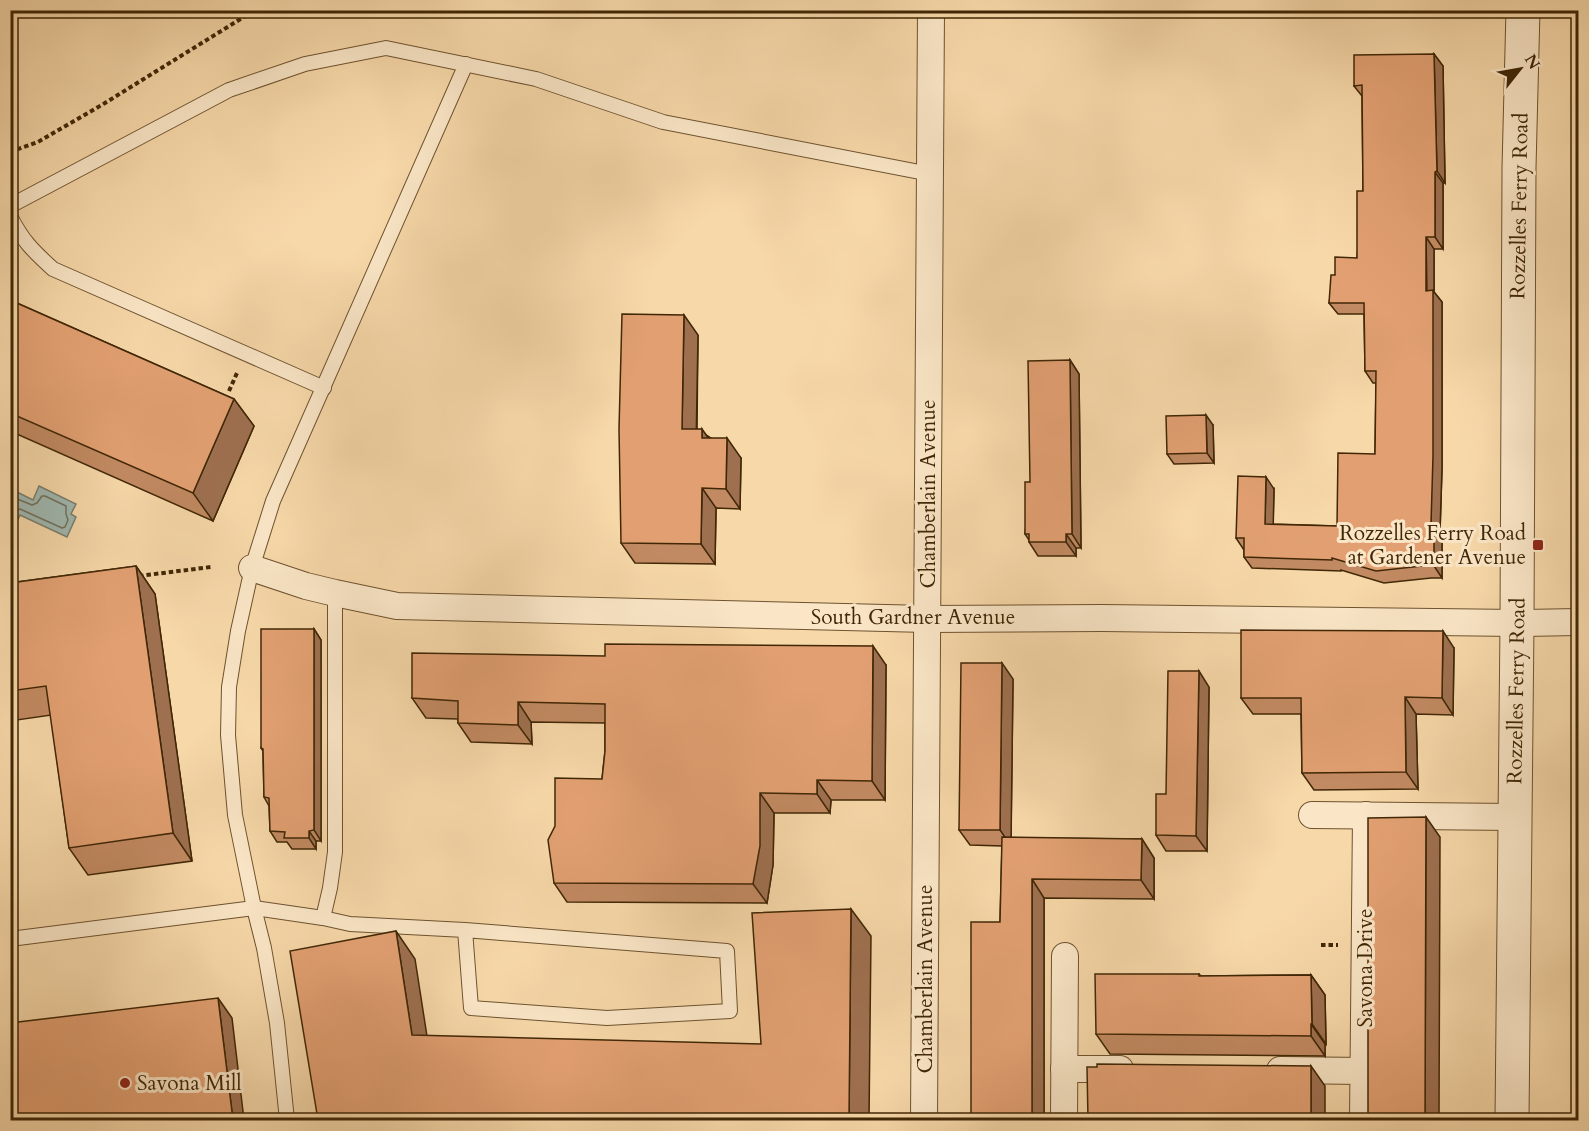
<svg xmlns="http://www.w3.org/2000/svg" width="1589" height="1131" viewBox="0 0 1589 1131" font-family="Cardo,serif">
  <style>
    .water { fill: #9fb8b1; stroke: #797e6d; stroke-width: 1.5 }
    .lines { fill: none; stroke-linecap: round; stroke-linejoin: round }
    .shore { stroke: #70705c; stroke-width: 1.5 }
    .service-casing { stroke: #6e532f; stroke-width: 16 }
    .minor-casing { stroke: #6e532f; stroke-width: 28 }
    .tertiary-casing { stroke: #6e532f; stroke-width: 35 }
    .path { stroke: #402706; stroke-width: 4; stroke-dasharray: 4.5 3; stroke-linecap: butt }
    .service { stroke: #fae6c7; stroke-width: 14 }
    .minor { stroke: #fae6c7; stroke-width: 26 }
    .tertiary { stroke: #fae6c7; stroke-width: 33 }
    .wall { fill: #c28a62; stroke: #402706; stroke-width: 1.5 }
    .shaded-wall { fill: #9e7050; stroke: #402706; stroke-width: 1.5 }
    .building { fill: #e2a072; stroke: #402706; stroke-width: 1.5 }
    .poi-dot { fill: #8f2418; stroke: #fae6c7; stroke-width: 2 }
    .labels { text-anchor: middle; stroke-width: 6; stroke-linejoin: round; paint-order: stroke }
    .street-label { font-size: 21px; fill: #402706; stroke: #fae6c7 }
    .poi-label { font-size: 21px; fill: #402706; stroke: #fae6c7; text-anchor: end }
  </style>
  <rect width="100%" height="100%" fill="#f7d8a9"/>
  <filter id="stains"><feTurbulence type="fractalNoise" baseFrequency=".00333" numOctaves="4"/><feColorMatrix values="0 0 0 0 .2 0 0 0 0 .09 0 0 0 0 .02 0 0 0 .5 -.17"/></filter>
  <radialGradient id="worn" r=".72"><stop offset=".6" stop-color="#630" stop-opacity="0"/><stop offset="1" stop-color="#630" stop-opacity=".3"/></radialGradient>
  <path class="water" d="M 39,486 L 76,504 L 71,514 L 76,517 L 67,537 L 20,515 L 11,535 L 11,489 L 33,500 Z"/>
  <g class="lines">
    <path class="shore" d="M 10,496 L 32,505 L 37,503 L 42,496 L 45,496 L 66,506 L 66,514 L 68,520 L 65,527 L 62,528 L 20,509 L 15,511 L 10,520"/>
    <defs>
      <g id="service">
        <path d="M 10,206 L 229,90 L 305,64 L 386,48 L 536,79 L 663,122 L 930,174"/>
        <path d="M 10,216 C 22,240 33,251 53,269 L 324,388"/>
        <path d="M 323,918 L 330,888 L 335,852 L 335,593"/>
        <path d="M 10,939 L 254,908 L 323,918 L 350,924 L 465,930 L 727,951 L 730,1011 L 607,1018 L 471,1008 L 465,930"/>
        <path d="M 287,1120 L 277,1023 L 264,948 L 254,908 L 235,815 L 228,735 L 229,687 L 238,631 L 252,568 L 273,501 L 466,64"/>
      </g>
      <g id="minor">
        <path d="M 252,568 L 306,586 L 335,593 L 397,606 L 927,619 L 1102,618 L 1517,623 L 1578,622"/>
        <path d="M 1312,815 L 1514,817"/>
        <path d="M 1064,1069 L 1120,1069"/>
        <path d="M 1280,1070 L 1364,1071"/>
        <path d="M 924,1120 L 931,10"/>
        <path d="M 1064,1120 L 1065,956"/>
        <path d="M 1363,1120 L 1366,815"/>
      </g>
      <path id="tertiary" d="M 1512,1120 L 1517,623 L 1519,168 L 1523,10"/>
    </defs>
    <use href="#service" class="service-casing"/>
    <use href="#minor" class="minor-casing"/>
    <use href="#tertiary" class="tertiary-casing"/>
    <g class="path">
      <path d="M 10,152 L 38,142 L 105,103 L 255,10"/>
      <path d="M 229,391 L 237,373"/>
      <path d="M 139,576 L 211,567"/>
      <path d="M 1321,945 L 1338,945"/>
    </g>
    <use href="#service" class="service"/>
    <use href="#minor" class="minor"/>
    <use href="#tertiary" class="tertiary"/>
  </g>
  <g class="wall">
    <path d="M 1434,54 L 1443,66 L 1445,183 L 1443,183 L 1443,249 L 1434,249 L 1434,292 L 1442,302 L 1442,468 L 1440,532 L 1442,536 L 1442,578 L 1431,578 L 1384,583 L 1341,570 L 1341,571 L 1252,568 L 1244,557 L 1244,550 L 1236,538 L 1274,489 L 1273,524 L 1337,526 L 1375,454 L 1376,383 L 1373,383 L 1365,371 L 1364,314 L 1338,314 L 1329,303 L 1335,275 L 1357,258 L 1363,191 L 1362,96 L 1354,86 Z"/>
    <path d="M 10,300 L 234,399 L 254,426 L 213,521 L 10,431 Z"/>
    <path d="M 698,335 L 697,429 L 741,458 L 740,509 L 716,508 L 715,564 L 635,563 L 621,543 Z"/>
    <path d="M 1070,360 L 1079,374 L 1081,548 L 1076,548 L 1076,556 L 1038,556 L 1029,542 L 1029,540 L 1025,534 L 1030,482 Z"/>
    <path d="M 1213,425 L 1214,463 L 1174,464 L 1167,454 Z"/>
    <path d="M 136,566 L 155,594 L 192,861 L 88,875 L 69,848 L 51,715 L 10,721 L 10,583 Z"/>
    <path d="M 314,629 L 321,640 L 321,841 L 316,841 L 316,849 L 292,849 L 287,842 L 277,842 L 270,831 L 269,806 L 264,797 L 263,751 L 261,748 Z"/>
    <path d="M 1454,648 L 1453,715 L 1416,714 L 1418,789 L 1314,790 L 1302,773 L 1301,714 L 1253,714 L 1241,698 Z"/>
    <path d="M 886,665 L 885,800 L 831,800 L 830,813 L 774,813 L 773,865 L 767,903 L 567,902 L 554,883 L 602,779 L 605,751 L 605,723 L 531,722 L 532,744 L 471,742 L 458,723 L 458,719 L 426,718 L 412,698 Z"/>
    <path d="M 1013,679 L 1011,838 L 1142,839 L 1154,858 L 1154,899 L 1044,898 L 1044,1120 L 971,1120 L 1000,922 L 1002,846 L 970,845 L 959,830 Z"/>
    <path d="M 1209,687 L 1207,851 L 1166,851 L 1156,835 L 1166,794 Z"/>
    <path d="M 1199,974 L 1201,976 L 1311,975 L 1325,995 L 1326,1044 L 1325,1044 L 1325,1056 L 1110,1054 L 1096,1034 Z"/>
  </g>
  <g class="shaded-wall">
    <path d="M 1434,54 L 1443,66 L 1445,183 L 1437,171 Z"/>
    <path d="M 1435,172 L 1443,183 L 1443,249 L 1435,237 Z"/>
    <path d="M 1426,237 L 1434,249 L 1434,292 L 1442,302 L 1442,468 L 1440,532 L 1442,536 L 1442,578 L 1434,566 L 1431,524 Z"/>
    <path d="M 684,315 L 698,335 L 696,449 L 682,429 Z"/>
    <path d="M 1070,360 L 1079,374 L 1081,548 L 1072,534 Z"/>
    <path d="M 234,399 L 254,426 L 213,521 L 193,493 Z"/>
    <path d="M 1206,415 L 1213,425 L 1214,463 L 1207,453 Z"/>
    <path d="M 702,429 L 716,449 L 702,438 Z"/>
    <path d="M 727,438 L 741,458 L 740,509 L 726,489 Z"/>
    <path d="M 1266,477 L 1274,489 L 1273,536 L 1265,524 Z"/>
    <path d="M 702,488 L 716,508 L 715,564 L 701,544 Z"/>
    <path d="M 1066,534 L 1076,548 L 1076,556 L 1066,542 Z"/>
    <path d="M 136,566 L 155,594 L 192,861 L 173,833 Z"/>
    <path d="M 314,629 L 321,640 L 321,841 L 314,830 Z"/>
    <path d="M 1443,631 L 1454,648 L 1453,715 L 1442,698 Z"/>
    <path d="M 873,646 L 886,665 L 885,800 L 872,781 Z"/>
    <path d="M 1002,663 L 1013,679 L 1011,846 L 1000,830 Z"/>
    <path d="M 1199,671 L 1209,687 L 1207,851 L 1196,836 Z"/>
    <path d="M 1405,697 L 1416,714 L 1418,789 L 1406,772 Z"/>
    <path d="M 518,702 L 531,722 L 532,744 L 518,725 Z"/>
    <path d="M 817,780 L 831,800 L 830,813 L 817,794 Z"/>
    <path d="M 760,793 L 774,813 L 773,865 L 767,903 L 753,884 Z"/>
    <path d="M 1426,817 L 1440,837 L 1439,1120 L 1425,1120 Z"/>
    <path d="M 309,831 L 316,841 L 316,849 L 309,838 Z"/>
    <path d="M 1142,839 L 1154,858 L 1154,899 L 1141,880 Z"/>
    <path d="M 1032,879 L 1044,898 L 1044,1120 L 1032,1120 Z"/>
    <path d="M 851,909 L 871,936 L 869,1120 L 849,1120 Z"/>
    <path d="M 396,931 L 415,959 L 431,1062 L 412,1035 Z"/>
    <path d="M 1311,975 L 1325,995 L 1326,1044 L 1312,1024 Z"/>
    <path d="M 218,998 L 232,1018 L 244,1120 L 233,1120 Z"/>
    <path d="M 1311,1024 L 1325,1044 L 1325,1056 L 1311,1036 Z"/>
    <path d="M 1311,1066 L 1325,1086 L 1325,1120 L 1311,1120 Z"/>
  </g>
  <g class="building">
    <path d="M 1434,54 L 1437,171 L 1435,172 L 1435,237 L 1426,237 L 1426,291 L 1433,290 L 1433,456 L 1431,524 L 1434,524 L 1434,566 L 1422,566 L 1376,571 L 1332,558 L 1332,560 L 1244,557 L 1244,538 L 1236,538 L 1238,476 L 1266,477 L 1265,524 L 1337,526 L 1338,453 L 1375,454 L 1376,371 L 1365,371 L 1364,303 L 1329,303 L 1331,275 L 1335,275 L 1335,257 L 1357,258 L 1357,191 L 1363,191 L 1362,85 L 1354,86 L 1354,55 Z"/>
    <path d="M 10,300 L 234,399 L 193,493 L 10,413 Z"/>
    <path d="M 622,314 L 684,315 L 682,429 L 702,429 L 702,438 L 727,438 L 726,489 L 702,488 L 701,544 L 621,543 L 619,429 Z"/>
    <path d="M 1070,360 L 1072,534 L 1066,534 L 1066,542 L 1029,542 L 1029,534 L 1025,534 L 1025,482 L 1030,482 L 1028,361 Z"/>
    <path d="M 1206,415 L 1207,453 L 1167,454 L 1166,416 Z"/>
    <path d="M 136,566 L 173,833 L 69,848 L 46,686 L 10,691 L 10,583 Z"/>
    <path d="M 261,629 L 314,629 L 314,830 L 309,831 L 309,838 L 284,838 L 285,832 L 270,831 L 269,798 L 264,797 L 263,749 L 261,748 Z"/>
    <path d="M 1241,630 L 1443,631 L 1442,698 L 1405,697 L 1406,772 L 1302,773 L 1301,698 L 1241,698 Z"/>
    <path d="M 605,644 L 873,646 L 872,781 L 817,780 L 817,794 L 760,793 L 760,846 L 753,884 L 554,883 L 548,840 L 555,826 L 555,778 L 602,779 L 605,751 L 605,704 L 518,702 L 518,725 L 458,723 L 458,701 L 412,698 L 412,653 L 605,656 Z"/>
    <path d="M 961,663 L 1002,663 L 1000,830 L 959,830 Z"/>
    <path d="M 1168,671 L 1199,671 L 1196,836 L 1156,835 L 1156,794 L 1166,794 Z"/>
    <path d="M 1426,817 L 1425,1120 L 1368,1120 L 1368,818 Z"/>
    <path d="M 1002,837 L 1142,839 L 1141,880 L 1032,879 L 1032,1120 L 971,1120 L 971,922 L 1000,922 Z"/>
    <path d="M 851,909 L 849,1120 L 318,1120 L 290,951 L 396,931 L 412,1035 L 761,1044 L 752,913 Z"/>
    <path d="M 1095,974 L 1199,974 L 1199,976 L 1311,975 L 1312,1024 L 1311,1024 L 1311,1036 L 1096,1034 Z"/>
    <path d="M 218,998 L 233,1120 L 10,1120 L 10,1023 Z"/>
    <path d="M 1097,1064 L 1311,1066 L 1311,1120 L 1088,1120 L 1087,1067 L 1097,1067 Z"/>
  </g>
  <g class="poi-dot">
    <rect x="1532" y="539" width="12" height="12" rx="3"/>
    <circle cx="125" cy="1083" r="6"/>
  </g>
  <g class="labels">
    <g class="street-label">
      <text transform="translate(1519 206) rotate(-89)" y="7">Rozzelles Ferry Road</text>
      <text transform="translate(928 494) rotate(-90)" y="7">Chamberlain Avenue</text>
      <text x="913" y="624">South Gardner Avenue</text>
      <text transform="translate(1516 691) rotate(-89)" y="7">Rozzelles Ferry Road</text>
      <text transform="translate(1365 968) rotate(-90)" y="7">Savona Drive</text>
      <text transform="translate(925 979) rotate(-90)" y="7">Chamberlain Avenue</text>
    </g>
    <g class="poi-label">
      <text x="1526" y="540">Rozzelles Ferry Road<tspan x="1526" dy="24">at Gardener Avenue</tspan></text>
      <text x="137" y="1090" text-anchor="start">Savona Mill</text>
    </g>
  </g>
  <rect width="1589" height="1131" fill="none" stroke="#f7d8a9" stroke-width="36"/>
  <rect x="12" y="12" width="1565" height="1107" fill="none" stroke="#402706" stroke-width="3"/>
  <rect x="18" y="18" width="1553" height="1095" fill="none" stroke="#402706" stroke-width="1.5"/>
  <g transform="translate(1520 69) rotate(59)" stroke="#fae6c7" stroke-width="4.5" paint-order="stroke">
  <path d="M0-4.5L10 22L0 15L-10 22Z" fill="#402706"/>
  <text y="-9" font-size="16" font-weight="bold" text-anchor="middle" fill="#402706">N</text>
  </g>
  <rect width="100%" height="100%" filter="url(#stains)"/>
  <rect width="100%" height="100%" fill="url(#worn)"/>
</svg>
